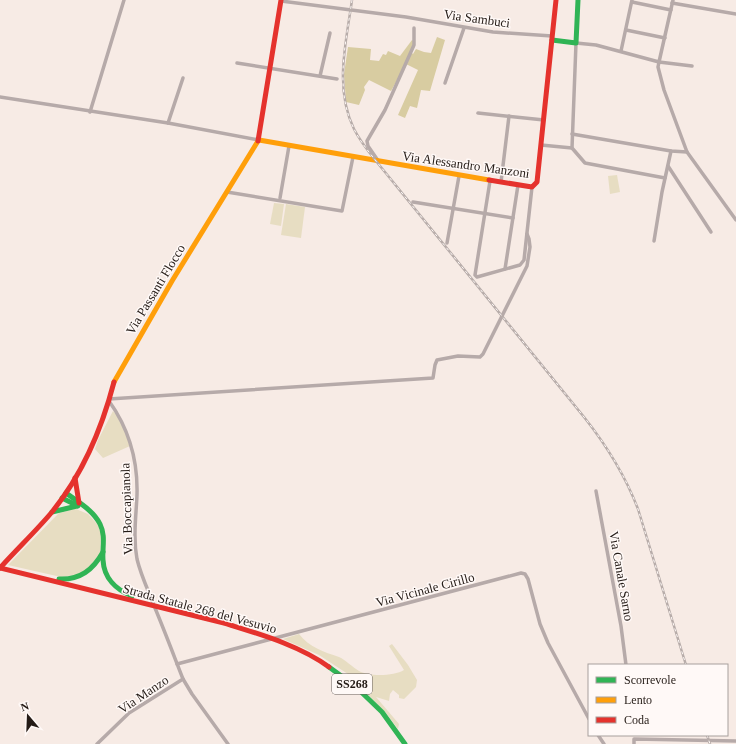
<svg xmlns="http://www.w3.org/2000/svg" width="736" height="744" viewBox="0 0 736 744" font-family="'Times New Roman',serif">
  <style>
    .green { fill: #e7ddc2 }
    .forest { fill: #d8cca1 }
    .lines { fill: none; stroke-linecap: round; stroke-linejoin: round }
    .street { stroke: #b6aaa9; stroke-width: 3.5 }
    .fast { stroke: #30b455; stroke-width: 5 }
    .slow { stroke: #ff9f0a; stroke-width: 5 }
    .jam { stroke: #e5322d; stroke-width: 5 }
    .rail-casing { stroke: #b7aca9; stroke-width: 2.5 }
    .rail { stroke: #fff9f7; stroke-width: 1; stroke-dasharray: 3; stroke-linecap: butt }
    .labels { text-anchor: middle; stroke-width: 3; stroke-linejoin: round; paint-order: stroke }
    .shield { fill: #fff9f7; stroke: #665e5a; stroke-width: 1 }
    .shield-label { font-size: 12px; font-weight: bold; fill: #241b16 }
    .street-label { font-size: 13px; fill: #241b16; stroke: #fff9f7 }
  </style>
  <rect width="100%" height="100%" fill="#f7ebe5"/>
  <g class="green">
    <path d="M 617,175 L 620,192 L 610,194 L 608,176 Z"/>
    <path d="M 274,203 L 284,204 L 281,226 L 270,224 Z"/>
    <path d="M 286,204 L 305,207 L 301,238 L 281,235 Z"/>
    <path d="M 113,411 C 122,419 126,435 130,446 L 103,458 L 95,449 L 98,440 Z"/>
    <path d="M 76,509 L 88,514 L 98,525 L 101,534 L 100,555 L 82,574 L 61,577 L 8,565 L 59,513 Z"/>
    <path d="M 299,634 C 309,647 324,652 339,657 C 346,660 352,667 359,671 C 370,677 394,676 404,670 L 389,646 L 392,644 L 408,665 L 417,680 L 416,687 L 404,699 L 399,698 L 399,695 L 393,690 L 390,694 L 389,701 L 376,697 L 399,724 L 398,729 L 386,713 L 354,680 L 354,678 L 319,655 L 283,639 Z"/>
  </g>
  <path class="forest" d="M 437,37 L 445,40 L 430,91 L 421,90 L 417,108 L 410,106 L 405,118 L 398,115 L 418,70 L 406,64 L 391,91 L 369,80 L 364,87 L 365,90 L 359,105 L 346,102 L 344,74 L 348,47 L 371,49 L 370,60 L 379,61 L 383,54 L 386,55 L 388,51 L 400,56 L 412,40 L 415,42 L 410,51 L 413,54 L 416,49 L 424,52 L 431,53 Z"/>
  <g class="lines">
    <g class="street">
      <path d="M 281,1 L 406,17 L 493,32 L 552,36"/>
      <path d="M 632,2 L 671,10"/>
      <path d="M 672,3 L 736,14"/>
      <path d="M 626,30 L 665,38"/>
      <path d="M 621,51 L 632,0"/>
      <path d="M 237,63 L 337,79"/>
      <path d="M 692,66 L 659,62 L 658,67 L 664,90 L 687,152 L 736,220"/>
      <path d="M 320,76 L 330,33"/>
      <path d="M 445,83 L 464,28"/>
      <path d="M 0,97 L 168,123 L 259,140"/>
      <path d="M 90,112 L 124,0"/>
      <path d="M 478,113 L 544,120"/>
      <path d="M 168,123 L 183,78"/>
      <path d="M 572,134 L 671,151 L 687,152"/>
      <path d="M 541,145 L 572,148"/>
      <path d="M 379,162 L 368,146 L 367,141 L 385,110 L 414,45 L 414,28"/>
      <path d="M 668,166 L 711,232"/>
      <path d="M 665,178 L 585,163 L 572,148 L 576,43 L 596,45 L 659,62 L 673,0"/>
      <path d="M 490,181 L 475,275 L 477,277 L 520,265 L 524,260 L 532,187"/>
      <path d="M 501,182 L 509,116"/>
      <path d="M 227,192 L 342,211 L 353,157"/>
      <path d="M 280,198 L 289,146"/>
      <path d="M 413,202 L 513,218"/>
      <path d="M 654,241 L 662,192 L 671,151"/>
      <path d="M 447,243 L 459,176"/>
      <path d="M 505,269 L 518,185"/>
      <path d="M 109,399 L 433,378 L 435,365 L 437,360 L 458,356 L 480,357 L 483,354 L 527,266 L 530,247 L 529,239 L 527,234"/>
      <path d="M 109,401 C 129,429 138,461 137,495 C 136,517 133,538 137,559 C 141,576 149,592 155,608 C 165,632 174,656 183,679 L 192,694 L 228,744"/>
      <path d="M 596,491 L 621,626 L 626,665"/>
      <path d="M 177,664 L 521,573 L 525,574 L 528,579 L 540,624 L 548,643 L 589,719"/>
      <path d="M 598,735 L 604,744"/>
      <path d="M 97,744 L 129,713 L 183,679"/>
      <path d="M 634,744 L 634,739 L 736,741"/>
    </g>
    <g class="fast">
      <path d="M 552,40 L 576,43 L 578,0"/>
      <path d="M 66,493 C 78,502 93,510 100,524 C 106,536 102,548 103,560 C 104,578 116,590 132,596"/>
      <path d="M 62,498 L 78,506"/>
      <path d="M 52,512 L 77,506"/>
      <path d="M 59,579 C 80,580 93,570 103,552"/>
      <path d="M 329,667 L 355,686 L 382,712 L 405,744"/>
    </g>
    <g class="slow">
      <path d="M 259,140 L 489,180"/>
      <path d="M 114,382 L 172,281 L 258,141"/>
    </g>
    <g class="jam">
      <path d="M 258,141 L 281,0"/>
      <path d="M 489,180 L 532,187 L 537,182 L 556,0"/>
      <path d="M 75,478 L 79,503"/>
      <path d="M 0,568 C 17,549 36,531 52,512 C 82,475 102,428 114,382"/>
      <path d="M 0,568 L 224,623 C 259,634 299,645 329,667"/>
    </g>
    <defs>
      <g id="rail">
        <path d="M 352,0 C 346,43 334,88 354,129 C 360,141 368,151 376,161 L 584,417 C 607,446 625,475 638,509 L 686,665"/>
        <path d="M 707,735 L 710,744"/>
      </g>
    </defs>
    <use href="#rail" class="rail-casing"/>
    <use href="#rail" class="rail"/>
  </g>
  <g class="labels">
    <rect class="shield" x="332" y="674" width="40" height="20" rx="3"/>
    <g class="shield-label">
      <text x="352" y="688">SS268</text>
    </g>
    <g class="street-label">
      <text transform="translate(477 18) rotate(8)" y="5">Via Sambuci</text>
      <text transform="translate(466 164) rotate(8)" y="5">Via Alessandro Manzoni</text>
      <text transform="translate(155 289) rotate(-59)" y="5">Via Passanti Flocco</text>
      <text transform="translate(126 509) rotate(-92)" y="5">Via Boccapianola</text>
      <text transform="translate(622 576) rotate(80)" y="5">Via Canale Sarno</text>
      <text transform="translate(425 589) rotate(-15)" y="5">Via Vicinale Cirillo</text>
      <text transform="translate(200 608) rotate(15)" y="5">Strada Statale 268 del Vesuvio</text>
      <text transform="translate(143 694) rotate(-34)" y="5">Via Manzo</text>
    </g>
  </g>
  <rect x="588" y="664" width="140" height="72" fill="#fff9f7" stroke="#a7a09d"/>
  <rect x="596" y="677" width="20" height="6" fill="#30b455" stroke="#a7a09d"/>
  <text x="624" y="684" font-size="12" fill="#241b16">Scorrevole</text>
  <rect x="596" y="697" width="20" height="6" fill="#ff9f0a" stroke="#a7a09d"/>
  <text x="624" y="704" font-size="12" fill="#241b16">Lento</text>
  <rect x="596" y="717" width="20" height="6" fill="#e5322d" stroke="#a7a09d"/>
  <text x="624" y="724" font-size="12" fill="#241b16">Coda</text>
  <g transform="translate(28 716) rotate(341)" stroke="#fff9f7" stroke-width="3" paint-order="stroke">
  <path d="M0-3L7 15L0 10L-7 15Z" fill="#241b16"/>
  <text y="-6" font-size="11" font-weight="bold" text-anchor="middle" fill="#241b16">N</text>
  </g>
</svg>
